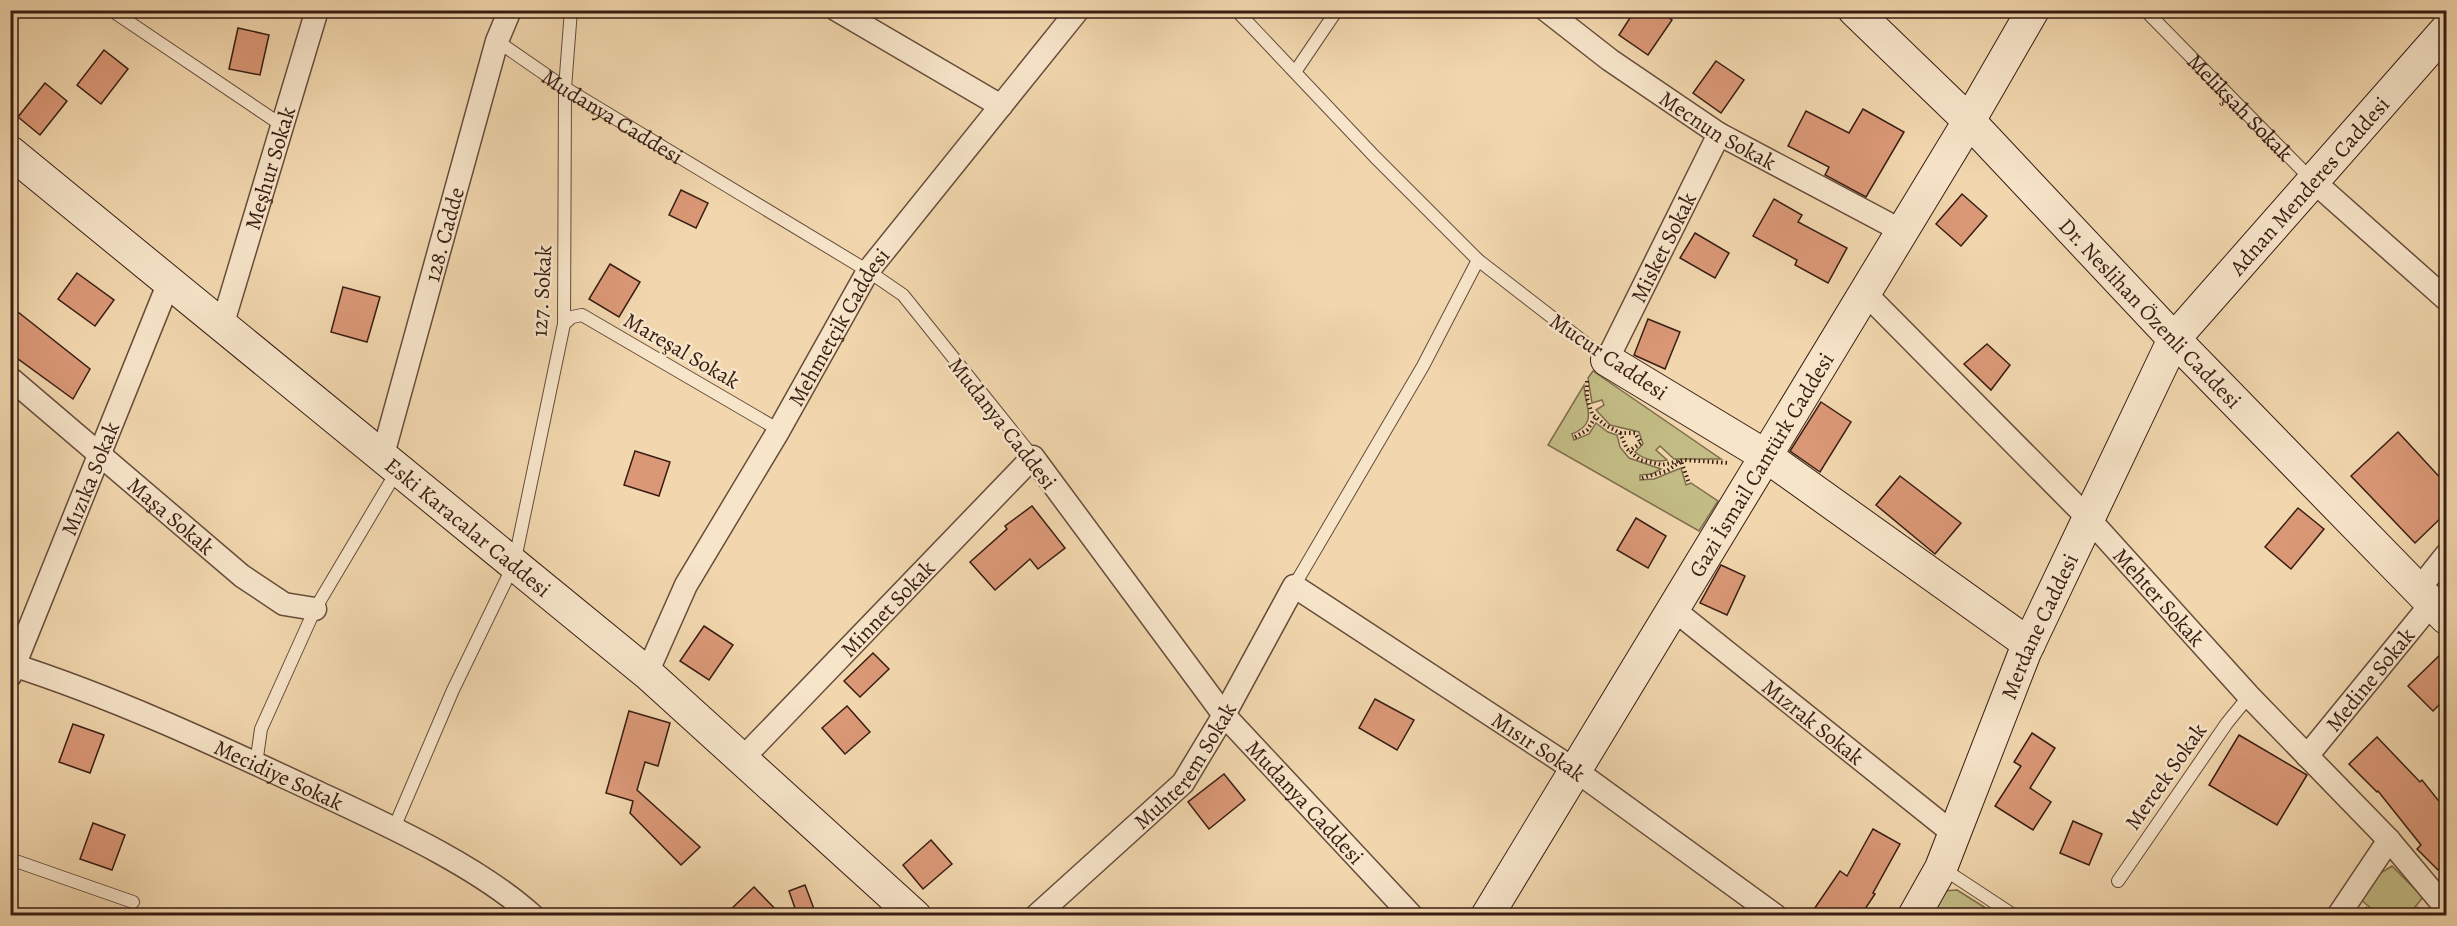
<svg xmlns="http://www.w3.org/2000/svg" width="2457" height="926" viewBox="0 0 2457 926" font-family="Alegreya,serif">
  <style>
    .green { fill: #c3bc85; stroke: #7e6c4c; stroke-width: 1.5 }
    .building { fill: #db9877; stroke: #381d13; stroke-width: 1.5 }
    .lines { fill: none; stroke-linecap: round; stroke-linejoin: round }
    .lane-casing { stroke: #664c3a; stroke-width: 14 }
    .street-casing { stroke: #664c3a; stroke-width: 25 }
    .secondary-casing { stroke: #381d13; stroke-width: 34 }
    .path { stroke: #381d13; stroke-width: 4; stroke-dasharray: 1.5 3; stroke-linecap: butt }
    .lane { stroke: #f7e5ca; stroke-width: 12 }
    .street { stroke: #f7e5ca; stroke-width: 22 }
    .secondary { stroke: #f7e5ca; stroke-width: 32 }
    .labels { text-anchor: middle; stroke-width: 5; stroke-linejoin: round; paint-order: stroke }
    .street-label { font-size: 22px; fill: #381d13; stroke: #f7e5ca }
  </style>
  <rect width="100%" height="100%" fill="#f2d7ae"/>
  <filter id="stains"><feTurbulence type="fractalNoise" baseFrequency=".00333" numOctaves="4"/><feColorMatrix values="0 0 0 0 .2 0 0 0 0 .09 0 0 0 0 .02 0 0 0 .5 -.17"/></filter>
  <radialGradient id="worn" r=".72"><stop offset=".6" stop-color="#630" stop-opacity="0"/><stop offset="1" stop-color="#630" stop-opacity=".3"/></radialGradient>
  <g class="green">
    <path d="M 1593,371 L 1721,459 L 1674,459 L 1660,446 L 1656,450 L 1667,460 C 1656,463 1643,459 1635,452 L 1643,444 L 1639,432 L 1610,425 L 1596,410 L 1604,405 L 1602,400 L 1592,403 L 1588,378 Z"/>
    <path d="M 1584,385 C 1585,408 1599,423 1572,434 L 1574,440 L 1589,434 L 1596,423 L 1608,432 L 1617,435 L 1620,447 L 1629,458 L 1661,469 L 1652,474 L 1640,475 L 1640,480 L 1654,479 L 1681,468 L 1686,485 L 1691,483 L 1718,501 L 1699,531 L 1548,445 Z"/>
    <path d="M 2392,866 L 2423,897 L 2408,916 L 2379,915 L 2360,899 L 2379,874 Z"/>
    <path d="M 1957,890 L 1997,915 L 1929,916 L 1943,891 Z"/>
  </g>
  <g class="building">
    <path d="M 1635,10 L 1658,10 L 1672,20 L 1648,55 L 1619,35 Z"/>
    <path d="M 238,28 L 269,35 L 260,75 L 229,69 Z"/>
    <path d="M 104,50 L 128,69 L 101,104 L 77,85 Z"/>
    <path d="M 1716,61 L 1744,80 L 1721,113 L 1693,93 Z"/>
    <path d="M 45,83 L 67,101 L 40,135 L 18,117 Z"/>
    <path d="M 1863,109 L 1904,132 L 1866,197 L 1825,175 L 1829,167 L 1788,146 L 1806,111 L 1849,133 Z"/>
    <path d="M 681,190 L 708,203 L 696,228 L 669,215 Z"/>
    <path d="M 1962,194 L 1987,216 L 1961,246 L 1936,224 Z"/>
    <path d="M 1774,199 L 1802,215 L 1798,222 L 1847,248 L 1828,283 L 1795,265 L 1797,260 L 1753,236 Z"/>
    <path d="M 1695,233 L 1729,253 L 1715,278 L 1680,258 Z"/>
    <path d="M 610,264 L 640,282 L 619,317 L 589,299 Z"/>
    <path d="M 77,273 L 114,300 L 95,326 L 58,299 Z"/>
    <path d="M 343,287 L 380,297 L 367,342 L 331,332 Z"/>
    <path d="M 18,312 L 90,369 L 73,399 L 10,353 L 10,321 Z"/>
    <path d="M 1648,319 L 1680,332 L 1665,369 L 1634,355 Z"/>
    <path d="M 1987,344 L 2010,365 L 1991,390 L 1964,364 Z"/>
    <path d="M 1821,402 L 1851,422 L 1820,472 L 1790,451 Z"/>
    <path d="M 2398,432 L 2446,484 L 2446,513 L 2415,543 L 2351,476 Z"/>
    <path d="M 635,451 L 670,462 L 659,496 L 624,485 Z"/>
    <path d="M 1900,476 L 1961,523 L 1935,554 L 1876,505 Z"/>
    <path d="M 1032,506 L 1065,548 L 1038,569 L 1030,559 L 995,590 L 970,562 L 1007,529 L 1005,526 Z"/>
    <path d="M 2298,508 L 2324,529 L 2291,569 L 2265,547 Z"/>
    <path d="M 1636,518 L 1666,536 L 1648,568 L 1617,550 Z"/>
    <path d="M 1721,565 L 1745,576 L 1727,615 L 1700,603 Z"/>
    <path d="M 704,626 L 733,645 L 709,680 L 680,661 Z"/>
    <path d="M 2446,649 L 2446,698 L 2433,711 L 2408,686 Z"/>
    <path d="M 873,653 L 889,669 L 860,697 L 844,681 Z"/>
    <path d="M 1375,699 L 1414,720 L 1397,750 L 1359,728 Z"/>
    <path d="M 847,706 L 870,732 L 845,754 L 822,728 Z"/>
    <path d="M 629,711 L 670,723 L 658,766 L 645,762 L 637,790 L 700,847 L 681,865 L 630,813 L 633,801 L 606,793 Z"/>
    <path d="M 73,724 L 104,735 L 90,773 L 59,762 Z"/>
    <path d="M 2032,733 L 2055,748 L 2030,788 L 2051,802 L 2033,830 L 1995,806 L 2021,766 L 2014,762 Z"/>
    <path d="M 2239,735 L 2307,775 L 2277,825 L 2209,785 Z"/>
    <path d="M 2377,737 L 2420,782 L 2422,780 L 2446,810 L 2446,862 L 2438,870 L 2417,849 L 2421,845 L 2378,791 L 2377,792 L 2349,764 Z"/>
    <path d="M 1224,774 L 1245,800 L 1209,829 L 1188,802 Z"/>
    <path d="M 2073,821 L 2102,834 L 2089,865 L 2060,853 Z"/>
    <path d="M 93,823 L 125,835 L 112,870 L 80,859 Z"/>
    <path d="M 1873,829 L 1900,844 L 1873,893 L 1875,894 L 1861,915 L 1810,915 L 1840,871 L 1847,876 Z"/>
    <path d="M 931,840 L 952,864 L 923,889 L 903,865 Z"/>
    <path d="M 805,885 L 814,909 L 797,914 L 789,891 Z"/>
    <path d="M 754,887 L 781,915 L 725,915 Z"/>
  </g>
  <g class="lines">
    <defs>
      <g id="lane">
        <path d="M 111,10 L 283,126"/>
        <path d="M 1236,10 L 1375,157 L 1478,260 L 1606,359"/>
        <path id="s1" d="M 2145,10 L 2312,180"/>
        <path id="s2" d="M 497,41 L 565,88 L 868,271 L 903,295 L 1033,457"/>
        <path d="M 1295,72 L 1337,10"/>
        <path d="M 564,324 L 572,317 L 582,315 L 779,430"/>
        <path d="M 1294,586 L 1423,366 L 1478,260"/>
        <path d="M 256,764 L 261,729 L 315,609 L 397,471"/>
        <path d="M 394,828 L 453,690 L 514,564 L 564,324 L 565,88 L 571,10"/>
        <path d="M 10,859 L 133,902"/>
        <path d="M 1942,868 L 2015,916"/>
        <path d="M 2118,881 L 2227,723 L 2249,696"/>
      </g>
      <g id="street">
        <path d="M 837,10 L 1001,106"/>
        <path id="s3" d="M 1546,10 L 1610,60 L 1719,134 L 1902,231"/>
        <path d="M 2312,180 L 2446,299"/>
        <path id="s4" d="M 1865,293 L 2088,518 L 2249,696 L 2389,840 L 2446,908"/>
        <path id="s5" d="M 222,326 L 317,10"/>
        <path id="s6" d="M 1607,360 L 1719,134"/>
        <path id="s7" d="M 10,378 L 242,576 L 284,604 L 315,609"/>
        <path id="s8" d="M 382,458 L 497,41 L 510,10"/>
        <path d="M 2419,589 L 2446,555"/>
        <path id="s9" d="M 1673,609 L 1954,834"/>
        <path id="s10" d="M 10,664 C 116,698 216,745 317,792 C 385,824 477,865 533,916"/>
        <path id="s11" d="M 647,673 L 686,585 L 779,430 L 868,271 L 1078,10"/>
        <path id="s12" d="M 10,676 L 169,282"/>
        <path id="s13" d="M 2307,756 L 2432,603"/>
        <path id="s14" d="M 743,758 L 1033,457 L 1224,715 L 1412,916"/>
        <path id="s15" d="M 1036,916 L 1183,783 L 1224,715 L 1294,586 L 1575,770 L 1776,916"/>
        <path d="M 2338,916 L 2389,840"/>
      </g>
      <g id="secondary">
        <path id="s16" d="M 1854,10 L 1969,121 L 2174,339 L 2446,618"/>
        <path id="s17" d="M 10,152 L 647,673 L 915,916"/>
        <path d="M 1607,360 L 1766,456 L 2029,644"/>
        <path id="s18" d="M 1487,916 L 1969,121 L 2033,10"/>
        <path id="s19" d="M 1914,916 L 1941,868 L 2025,652 L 2174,339 L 2446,30"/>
      </g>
    </defs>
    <use href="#lane" class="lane-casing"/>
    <use href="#street" class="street-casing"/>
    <use href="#secondary" class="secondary-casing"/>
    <g class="path">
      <path d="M 1587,381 L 1587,398 L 1592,414 L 1605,425 L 1620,433 L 1627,449 L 1640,460 L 1662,465 L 1684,460 L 1729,463"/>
      <path d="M 1620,433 L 1635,433 L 1641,443 L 1629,451"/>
      <path d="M 1575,437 L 1587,430 L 1595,418"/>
      <path d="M 1642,478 L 1667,471 L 1681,461 L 1689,483"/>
      <path d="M 2365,908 L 2374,916"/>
      <path d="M 2413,916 L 2420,907"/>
    </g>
    <use href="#lane" class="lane"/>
    <use href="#street" class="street"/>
    <use href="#secondary" class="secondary"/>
  </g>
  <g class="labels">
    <g class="street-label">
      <text dy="8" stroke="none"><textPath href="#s1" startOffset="136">Melikşah Sokak</textPath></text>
      <text dy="8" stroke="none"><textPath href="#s2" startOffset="138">Mudanya Caddesi</textPath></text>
      <text dy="8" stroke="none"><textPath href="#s3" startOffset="210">Mecnun Sokak</textPath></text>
      <text dy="8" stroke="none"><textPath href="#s5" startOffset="165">Meşhur Sokak</textPath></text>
      <text dy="8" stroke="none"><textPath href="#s19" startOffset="838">Adnan Menderes Caddesi</textPath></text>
      <text dy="8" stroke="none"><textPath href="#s8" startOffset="232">128. Cadde</textPath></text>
      <text dy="8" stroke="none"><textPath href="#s6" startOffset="126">Misket Sokak</textPath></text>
      <text transform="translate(541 291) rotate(-87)" y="8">127. Sokak</text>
      <text dy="8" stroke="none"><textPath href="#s16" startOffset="424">Dr. Neslihan Özenli Caddesi</textPath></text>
      <text dy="8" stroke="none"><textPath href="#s11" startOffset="396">Mehmetçik Caddesi</textPath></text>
      <text transform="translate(682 350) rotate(30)" y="8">Mareşal Sokak</text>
      <text transform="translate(1609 356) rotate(34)" y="8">Mucur Caddesi</text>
      <text transform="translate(1003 423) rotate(52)" y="8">Mudanya Caddesi</text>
      <text dy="8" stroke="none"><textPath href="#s18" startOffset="528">Gazi İsmail Cantürk Caddesi</textPath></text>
      <text dy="8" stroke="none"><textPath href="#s12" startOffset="213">Mızıka Sokak</textPath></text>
      <text dy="8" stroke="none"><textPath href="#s7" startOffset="212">Maşa Sokak</textPath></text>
      <text dy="8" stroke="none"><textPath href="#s17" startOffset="592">Eski Karacalar Caddesi</textPath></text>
      <text dy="8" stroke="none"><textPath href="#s4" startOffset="423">Mehter Sokak</textPath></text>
      <text dy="8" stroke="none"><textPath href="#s14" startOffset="208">Minnet Sokak</textPath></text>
      <text dy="8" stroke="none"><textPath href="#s19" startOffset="316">Merdane Caddesi</textPath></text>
      <text dy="8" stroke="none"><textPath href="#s13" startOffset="99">Medine Sokak</textPath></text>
      <text dy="8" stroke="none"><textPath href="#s9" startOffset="180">Mızrak Sokak</textPath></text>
      <text dy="8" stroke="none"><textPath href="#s15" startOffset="717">Mısır Sokak</textPath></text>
      <text dy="8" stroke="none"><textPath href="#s15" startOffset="213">Muhterem Sokak</textPath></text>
      <text dy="8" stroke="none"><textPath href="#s10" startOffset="291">Mecidiye Sokak</textPath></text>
      <text transform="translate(2165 776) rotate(-55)" y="8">Mercek Sokak</text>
      <text dy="8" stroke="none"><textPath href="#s14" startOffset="858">Mudanya Caddesi</textPath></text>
    </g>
  </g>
  <rect width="2457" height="926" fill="none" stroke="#f2d7ae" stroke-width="36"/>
  <rect x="12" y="12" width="2433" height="902" fill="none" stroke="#381d13" stroke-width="3"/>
  <rect x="18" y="18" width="2421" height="890" fill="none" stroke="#381d13" stroke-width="1.5"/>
  <rect width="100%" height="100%" filter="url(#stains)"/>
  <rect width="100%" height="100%" fill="url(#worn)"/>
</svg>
